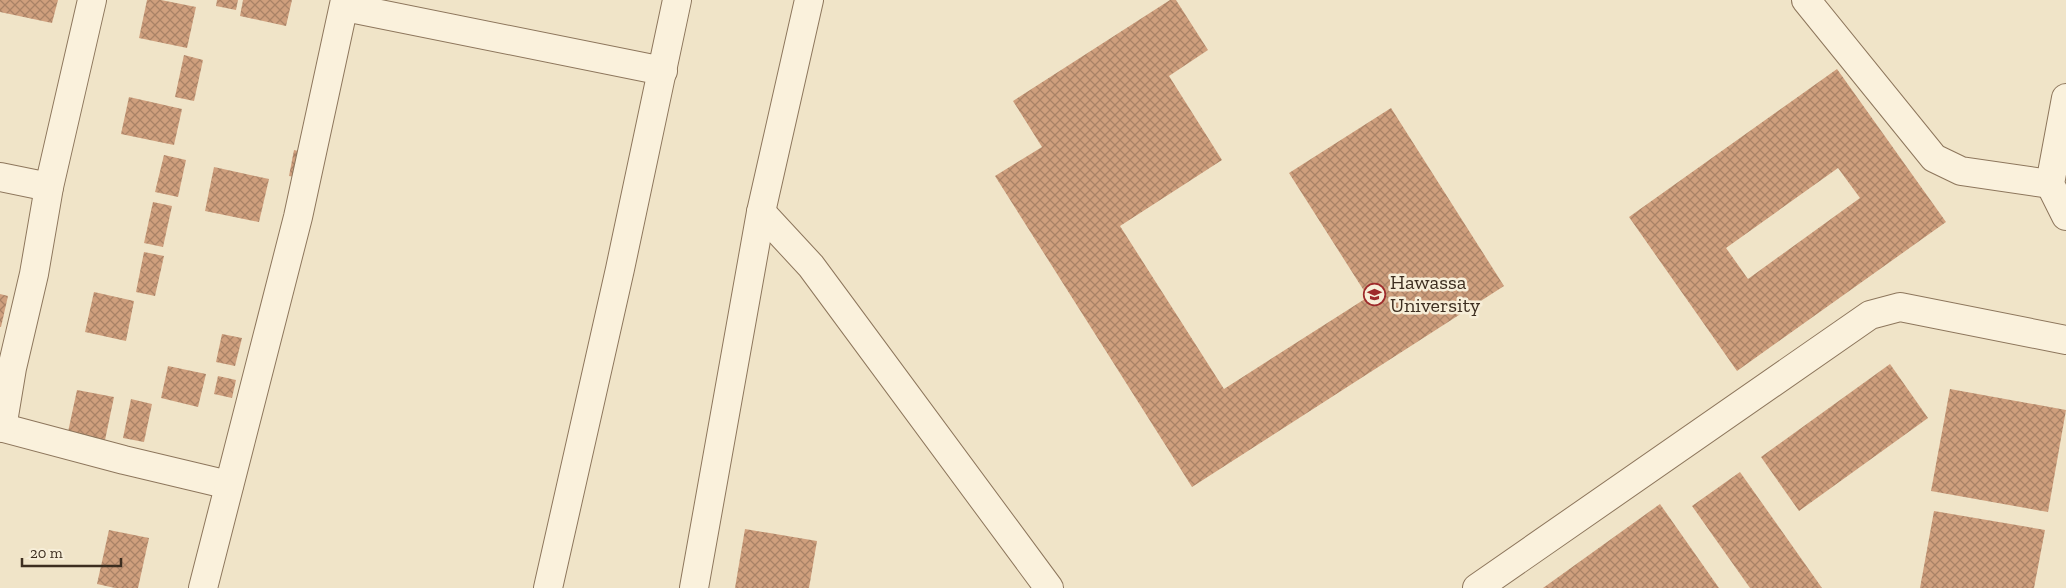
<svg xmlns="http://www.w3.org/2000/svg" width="2066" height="588" viewBox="0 0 2066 588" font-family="'Zilla Slab',serif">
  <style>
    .building { fill: url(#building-cross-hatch); fill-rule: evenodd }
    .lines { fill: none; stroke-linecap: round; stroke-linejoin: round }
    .minor-casing { stroke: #8d765c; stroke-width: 30 }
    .minor { stroke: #faf1dc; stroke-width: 28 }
    .labels { text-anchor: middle; stroke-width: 5; stroke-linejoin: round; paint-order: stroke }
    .poi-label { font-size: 20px; fill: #3d2e20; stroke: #f7eed8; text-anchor: start }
  </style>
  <defs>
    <pattern id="building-cross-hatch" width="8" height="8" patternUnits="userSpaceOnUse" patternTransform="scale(1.25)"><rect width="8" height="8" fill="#cf9f7d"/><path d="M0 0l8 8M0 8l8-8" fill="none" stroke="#a98266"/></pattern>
  </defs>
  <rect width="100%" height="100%" fill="#f0e4c8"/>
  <g class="building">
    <path d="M 0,0 L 58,0 L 52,23 L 0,12 Z"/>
    <path d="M 147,0 L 161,0 L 196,7 L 187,48 L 139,38 Z"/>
    <path d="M 217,0 L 238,0 L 236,10 L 216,6 Z"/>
    <path d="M 243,0 L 292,0 L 286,26 L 240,16 Z"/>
    <path d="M 1170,0 L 1176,0 L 1208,50 L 1169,76 L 1222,160 L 1120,226 L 1224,389 L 1368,297 L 1289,173 L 1391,108 L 1504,286 L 1192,487 L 995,176 L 1042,147 L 1013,101 Z"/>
    <path d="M 184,55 L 203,60 L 194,101 L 175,97 Z"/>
    <path d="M 1837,69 L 1946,222 L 1737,371 L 1629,217 ZM 1838,168 L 1860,198 L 1748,279 L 1726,248 Z"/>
    <path d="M 129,97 L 182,109 L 174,145 L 121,134 Z"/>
    <path d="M 294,150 L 311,154 L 306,179 L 289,176 Z"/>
    <path d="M 164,155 L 186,160 L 178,197 L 155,192 Z"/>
    <path d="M 214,167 L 269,179 L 259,222 L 205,211 Z"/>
    <path d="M 153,202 L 172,206 L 163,247 L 144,243 Z"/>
    <path d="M 144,252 L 164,256 L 155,296 L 136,292 Z"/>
    <path d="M 94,292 L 134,301 L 126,341 L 85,332 Z"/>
    <path d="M 0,294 L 8,296 L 1,327 L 0,327 Z"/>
    <path d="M 222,334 L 242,338 L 235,366 L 216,362 Z"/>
    <path d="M 1890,364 L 1928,418 L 1799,511 L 1761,457 Z"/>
    <path d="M 168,366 L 206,374 L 198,407 L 161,398 Z"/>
    <path d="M 218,376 L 236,380 L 232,398 L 214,394 Z"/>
    <path d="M 1950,389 L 2066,410 L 2048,512 L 1931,491 Z"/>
    <path d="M 77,390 L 114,397 L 105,440 L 68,432 Z"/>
    <path d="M 131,399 L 152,404 L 144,442 L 123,438 Z"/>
    <path d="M 1740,472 L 1822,588 L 1750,588 L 1692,506 Z"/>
    <path d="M 1660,504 L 1719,588 L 1543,588 Z"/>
    <path d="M 1934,511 L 2045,530 L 2034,588 L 1920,588 Z"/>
    <path d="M 745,529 L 817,541 L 809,588 L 735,588 Z"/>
    <path d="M 109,530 L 149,538 L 138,588 L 115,588 L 97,584 Z"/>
  </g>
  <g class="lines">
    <defs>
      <g id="minor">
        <path d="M 1806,0 L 1934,158 L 1961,171 L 2050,184"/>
        <path d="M 345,7 L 663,71"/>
        <path d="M 2066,98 L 2050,184 L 2066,216"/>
        <path d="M 0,177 L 49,187"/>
        <path d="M 761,212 L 811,266 L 1049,588"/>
        <path d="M 0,427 L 124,460 L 229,485"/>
        <path d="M 2,428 L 12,368 L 34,274 L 49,187 L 92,0"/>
        <path d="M 203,588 L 298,217 L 345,0"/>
        <path d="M 548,588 L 620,269 L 677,0"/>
        <path d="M 694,588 L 761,212 L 809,0"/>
        <path d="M 1477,588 L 1870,315 L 1900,307 L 2066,340"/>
      </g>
    </defs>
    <use href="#minor" class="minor-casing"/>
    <use href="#minor" class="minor"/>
  </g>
  <defs>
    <symbol id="university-ring" viewBox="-11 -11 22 22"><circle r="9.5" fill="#f7eed8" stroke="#9e2a2b" stroke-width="1.5"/><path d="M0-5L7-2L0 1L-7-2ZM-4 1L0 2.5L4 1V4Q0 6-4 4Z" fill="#9e2a2b"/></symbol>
  </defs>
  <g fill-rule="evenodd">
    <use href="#university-ring" x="1362" y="282" width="25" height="25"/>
  </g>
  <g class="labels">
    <g class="poi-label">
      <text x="1390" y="289">Hawassa<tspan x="1390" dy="23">University</tspan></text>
    </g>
  </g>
  <path d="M22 558v8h99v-8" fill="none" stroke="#3d2e20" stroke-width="2.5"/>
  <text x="30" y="558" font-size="15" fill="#3d2e20" stroke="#f7eed8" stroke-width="4" paint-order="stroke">20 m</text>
</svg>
